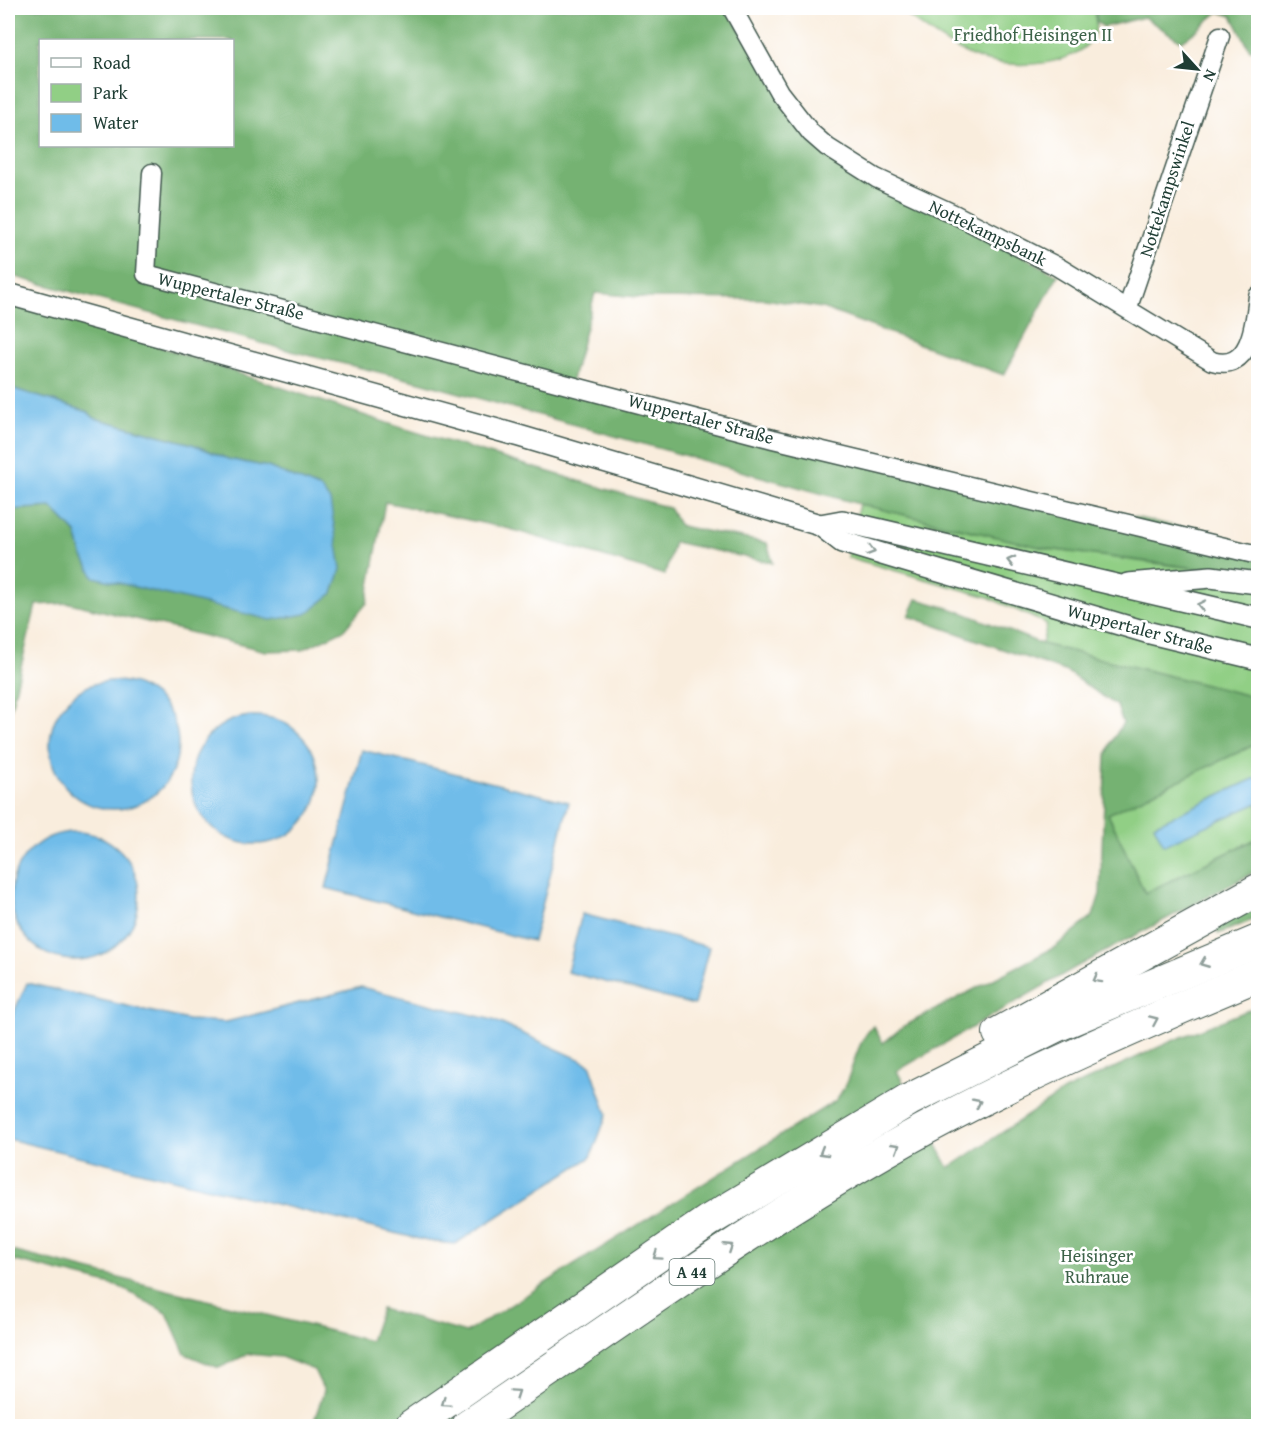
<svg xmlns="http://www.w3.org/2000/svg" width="1266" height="1434" viewBox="0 0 1266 1434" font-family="'Gentium Book Plus',serif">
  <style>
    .green { fill: #91cf85; stroke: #58865c; stroke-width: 1.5 }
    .forest { fill: #74b272; stroke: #4a7853; stroke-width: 1.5; fill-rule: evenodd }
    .water { fill: #6fbce9; stroke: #477c8e; stroke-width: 1.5 }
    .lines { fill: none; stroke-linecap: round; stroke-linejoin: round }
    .minor-casing { stroke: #40574d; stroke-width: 21 }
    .tertiary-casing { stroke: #40574d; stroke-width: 24 }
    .motorway-casing { stroke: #40574d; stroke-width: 34 }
    .minor { stroke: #fff; stroke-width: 18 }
    .tertiary { stroke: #fff; stroke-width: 21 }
    .motorway { stroke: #fff; stroke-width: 32 }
    .oneway { stroke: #8f9e9a }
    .labels { text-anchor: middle; stroke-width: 5; stroke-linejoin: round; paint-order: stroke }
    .shield { fill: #fff; stroke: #627771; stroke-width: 1.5 }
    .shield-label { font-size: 16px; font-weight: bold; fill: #1f3d34 }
    .park-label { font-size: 18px; fill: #3c6248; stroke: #fff }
    .street-label { font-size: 18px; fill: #1f3d34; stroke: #fff }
  </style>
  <rect width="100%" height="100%" fill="#fff"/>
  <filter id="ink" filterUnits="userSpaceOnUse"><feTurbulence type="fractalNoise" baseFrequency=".0167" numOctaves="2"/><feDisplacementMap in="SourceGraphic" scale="12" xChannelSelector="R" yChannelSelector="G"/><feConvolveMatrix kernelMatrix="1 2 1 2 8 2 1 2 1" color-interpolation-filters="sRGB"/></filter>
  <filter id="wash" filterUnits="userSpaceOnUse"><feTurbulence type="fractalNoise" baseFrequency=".008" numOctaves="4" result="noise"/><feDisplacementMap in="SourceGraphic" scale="24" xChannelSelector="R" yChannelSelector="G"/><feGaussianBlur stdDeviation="1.35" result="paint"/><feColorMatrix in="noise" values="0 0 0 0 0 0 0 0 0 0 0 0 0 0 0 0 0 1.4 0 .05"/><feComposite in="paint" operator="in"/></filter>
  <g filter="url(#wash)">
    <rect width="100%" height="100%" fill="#f9eddd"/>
    <g class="green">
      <path d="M 898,8 L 1094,8 C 1094,13 1096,20 1096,26 C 1091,69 1010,69 980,59 C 950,49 922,27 898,8 Z"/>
      <path d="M 859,504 L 1048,549 L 1258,577 L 1258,698 L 1042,644 L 1047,624 L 988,597 L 847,557 Z"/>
      <path d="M 1258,743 L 1258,777 L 1154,825 L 1165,844 L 1258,803 L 1258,838 L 1145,893 L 1108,814 Z"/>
    </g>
    <g class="forest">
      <path d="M 8,8 L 726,8 L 811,142 L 1058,275 L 1004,375 L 822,308 L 765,299 L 649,298 L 595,293 L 569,391 L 1219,536 L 1258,557 L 1258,576 L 1048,549 L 859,504 L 420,382 L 295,352 L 8,275 ZM 40,40 L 232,40 L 232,146 L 40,146 Z"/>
      <path d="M 1095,8 L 1258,8 L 1258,51 L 1250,50 L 1232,16 L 1219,12 C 1205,21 1196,34 1181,41 L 1144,17 L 1104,27 L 1097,23 Z"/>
      <path d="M 8,299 L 107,329 L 399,427 L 669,508 L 680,526 L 767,543 L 773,563 L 674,542 L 665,575 L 510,529 L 385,502 L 367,603 L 344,630 L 302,650 L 266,651 L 70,603 L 36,605 L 8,720 L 8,510 L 51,507 L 76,533 L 82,555 L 321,489 L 268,467 L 228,459 L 192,444 L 94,418 L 88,412 L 8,387 Z"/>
      <path d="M 917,599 L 959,611 L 1042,644 L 1258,698 L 1258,743 L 1108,814 L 1145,893 L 1258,838 L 1258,870 L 1076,967 L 897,1071 L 949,1168 L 1064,1091 L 1172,1041 L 1258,1006 L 1258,1426 L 306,1426 L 314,1421 L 324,1391 L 314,1370 L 281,1357 L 248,1354 L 219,1368 L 185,1354 L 167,1313 L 120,1287 L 8,1259 L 8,1250 L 370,1341 L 381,1309 L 466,1333 L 835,1101 C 854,1079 852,1047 873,1026 L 883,1043 L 904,1026 L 1055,947 L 1093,916 L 1100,894 L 1106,757 L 1111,743 L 1123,723 L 1117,706 L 1067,672 L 909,616 Z"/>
      <path d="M 1258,903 L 1258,918 L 1218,934 L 1216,925 Z"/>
    </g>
    <g class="water">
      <path d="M 8,387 L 88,412 L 94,418 L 192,444 L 228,459 L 268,467 L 321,489 L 330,501 L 341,569 L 333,593 L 306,614 L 271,620 L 94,577 L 82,555 L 76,533 L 51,507 L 8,510 Z"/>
      <circle cx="114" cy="745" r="64"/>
      <circle cx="255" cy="780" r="64"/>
      <path d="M 362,750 L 569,802 L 533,941 L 326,888 Z"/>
      <path d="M 1258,777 L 1258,803 L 1164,845 L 1154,825 Z"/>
      <circle cx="75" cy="896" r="64"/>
      <path d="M 582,914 L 709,947 L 694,1005 L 567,972 Z"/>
      <path d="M 27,983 L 188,1020 L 226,1022 L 361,987 L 493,1020 L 590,1064 L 607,1114 L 591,1157 L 455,1244 L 427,1241 L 8,1139 L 8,1025 Z"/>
    </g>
  </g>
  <g filter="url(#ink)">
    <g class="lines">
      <defs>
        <g id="minor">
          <path d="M 732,8 L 779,92 L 811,133 L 827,147 L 876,178 L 956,215 L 1058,267 L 1212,361 C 1251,373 1255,322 1258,296"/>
          <path d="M 152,173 L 146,274 L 773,439 L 1258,555"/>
          <path d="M 1128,307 L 1220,36"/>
        </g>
        <g id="tertiary">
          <path d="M 8,294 L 519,436 L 820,525 L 842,542 L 905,561 L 1146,632 L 1258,659"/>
          <path d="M 820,525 L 842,521 L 1258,618"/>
          <path d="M 1128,584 L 1211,577 L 1258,583"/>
        </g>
        <g id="motorway">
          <path d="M 999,1033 L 1258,890"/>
          <path d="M 411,1426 L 708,1221 L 909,1100 L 1056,1026 L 1258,941"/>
          <path d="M 468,1426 C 618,1324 765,1216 925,1129 C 1033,1071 1146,1022 1258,975"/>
        </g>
      </defs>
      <use href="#minor" class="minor-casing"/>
      <use href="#tertiary" class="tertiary-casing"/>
      <use href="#motorway" class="motorway-casing"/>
      <use href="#minor" class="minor"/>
      <use href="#tertiary" class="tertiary"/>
      <use href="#motorway" class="motorway"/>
    </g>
    <defs><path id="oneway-chevron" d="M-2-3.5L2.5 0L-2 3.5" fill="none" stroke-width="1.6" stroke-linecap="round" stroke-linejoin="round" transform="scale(1.5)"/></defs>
    <g class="oneway">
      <use href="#oneway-chevron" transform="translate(871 551) rotate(17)"/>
      <use href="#oneway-chevron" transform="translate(1011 561) rotate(-166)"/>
      <use href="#oneway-chevron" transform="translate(1201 605) rotate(-168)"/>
      <use href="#oneway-chevron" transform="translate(1204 963) rotate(158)"/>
      <use href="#oneway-chevron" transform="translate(1097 979) rotate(151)"/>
      <use href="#oneway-chevron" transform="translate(1154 1020) rotate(-24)"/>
      <use href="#oneway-chevron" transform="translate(977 1103) rotate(-26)"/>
      <use href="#oneway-chevron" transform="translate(896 1147) rotate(-31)"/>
      <use href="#oneway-chevron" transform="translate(823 1152) rotate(149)"/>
      <use href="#oneway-chevron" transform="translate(729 1247) rotate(-33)"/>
      <use href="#oneway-chevron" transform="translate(657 1256) rotate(145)"/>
      <use href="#oneway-chevron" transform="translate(516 1393) rotate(-34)"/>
      <use href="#oneway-chevron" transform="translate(445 1403) rotate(145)"/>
    </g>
  </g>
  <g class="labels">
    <rect class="shield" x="669.5" y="1259" width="45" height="26" rx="4.5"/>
    <g class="shield-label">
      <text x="692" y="1278">A 44</text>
    </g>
    <g class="park-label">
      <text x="1033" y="41">Friedhof Heisingen II</text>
      <text x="1097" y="1262">Heisinger<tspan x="1097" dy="21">Ruhraue</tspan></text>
    </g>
    <g class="street-label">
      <text transform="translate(1167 189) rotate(-72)" y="6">Nottekampswinkel</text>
      <text transform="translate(988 233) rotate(26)" y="6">Nottekampsbank</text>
      <text transform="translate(231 296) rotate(14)" y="6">Wuppertaler Straße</text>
      <text transform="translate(701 419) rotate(15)" y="6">Wuppertaler Straße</text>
      <text transform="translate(1140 629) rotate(15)" y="6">Wuppertaler Straße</text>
    </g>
  </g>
  <rect width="1266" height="1434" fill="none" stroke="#fff" stroke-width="30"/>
  <rect x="39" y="39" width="195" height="108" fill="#ffffff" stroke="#a5b1ae" stroke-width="1.5"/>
  <rect x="51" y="58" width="30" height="9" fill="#ffffff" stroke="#a5b1ae" stroke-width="1.5"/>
  <text x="93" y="69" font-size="18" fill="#1f3d34">Road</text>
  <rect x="51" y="84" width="30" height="18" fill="#91cf85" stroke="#a5b1ae" stroke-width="1.5"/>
  <text x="93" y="99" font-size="18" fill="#1f3d34">Park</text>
  <rect x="51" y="114" width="30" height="18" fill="#6fbce9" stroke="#a5b1ae" stroke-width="1.5"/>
  <text x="93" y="129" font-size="18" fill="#1f3d34">Water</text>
  <g transform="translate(1197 69) rotate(117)" stroke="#ffffff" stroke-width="4.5" paint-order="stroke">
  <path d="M0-4.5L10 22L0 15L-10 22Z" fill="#1f3d34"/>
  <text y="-9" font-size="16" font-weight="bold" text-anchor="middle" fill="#1f3d34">N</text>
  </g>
</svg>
